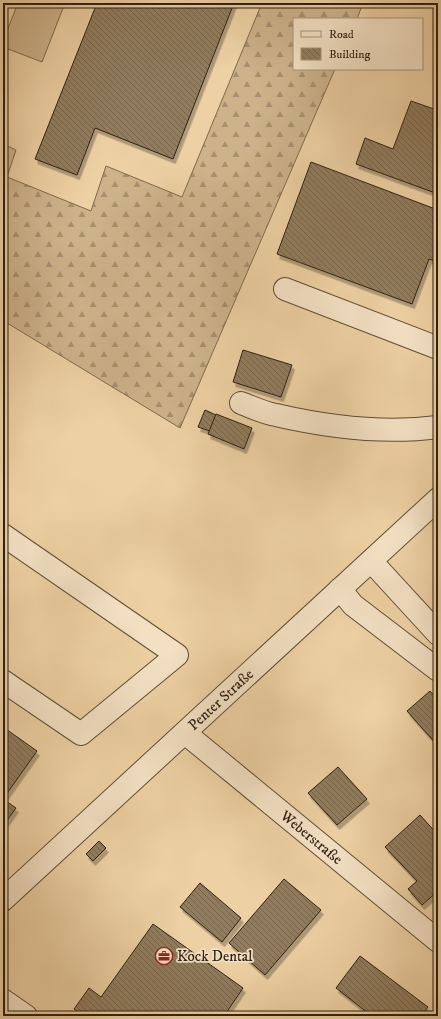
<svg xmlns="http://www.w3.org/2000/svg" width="441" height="1019" viewBox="0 0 441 1019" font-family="'IM FELL DW Pica',serif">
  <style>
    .grass { fill: #cdb28a; stroke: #7e6a4e }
    .forest { fill: url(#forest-firs); stroke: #7e6a4e }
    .building { fill: url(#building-back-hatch); stroke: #2e2112; filter: url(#shadow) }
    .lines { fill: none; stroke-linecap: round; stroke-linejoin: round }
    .minor-casing { stroke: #5e4d36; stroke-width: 24 }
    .minor { stroke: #f3e0c3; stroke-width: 22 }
    .labels { text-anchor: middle; stroke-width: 3.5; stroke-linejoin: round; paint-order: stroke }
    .street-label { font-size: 15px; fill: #2e2112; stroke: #f3e0c3 }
    .poi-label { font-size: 15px; fill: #2e2112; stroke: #f3e0c3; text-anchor: start }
  </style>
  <defs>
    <pattern id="forest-firs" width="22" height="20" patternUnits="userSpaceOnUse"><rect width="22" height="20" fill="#cdb28a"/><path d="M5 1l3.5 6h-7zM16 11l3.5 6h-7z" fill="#a7906f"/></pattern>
    <pattern id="building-back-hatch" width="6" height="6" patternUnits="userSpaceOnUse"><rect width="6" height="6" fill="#917c5d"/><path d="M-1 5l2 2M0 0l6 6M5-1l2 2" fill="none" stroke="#77654b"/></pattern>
    <filter id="shadow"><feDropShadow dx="2.5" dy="4.5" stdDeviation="0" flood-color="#0004"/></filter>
  </defs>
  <rect width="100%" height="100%" fill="#edd0a3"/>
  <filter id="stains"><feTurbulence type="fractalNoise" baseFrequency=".005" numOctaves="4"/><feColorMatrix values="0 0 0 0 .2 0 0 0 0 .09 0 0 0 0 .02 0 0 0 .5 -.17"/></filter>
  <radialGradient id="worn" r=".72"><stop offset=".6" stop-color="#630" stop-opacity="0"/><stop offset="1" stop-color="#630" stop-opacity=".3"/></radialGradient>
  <path class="grass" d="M 18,3 L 65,3 L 42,62 L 3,47 L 3,41 Z"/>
  <path class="forest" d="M 262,3 L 363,3 L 357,19 L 294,19 L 294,69 L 335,69 L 180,428 L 7,323 L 3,318 L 3,144 L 16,150 L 7,177 L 91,211 L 106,166 L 182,197 Z"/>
  <g class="building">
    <path d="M 97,3 L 234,3 L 173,159 L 95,128 L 77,175 L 35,159 Z"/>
    <path d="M 411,101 L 437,110 L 438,108 L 438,194 L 356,164 L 365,138 L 393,149 Z"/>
    <path d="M 311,162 L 438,210 L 438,262 L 429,259 L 412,304 L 277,254 Z"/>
    <path d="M 243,350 L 292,365 L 281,397 L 233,382 Z"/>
    <path d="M 205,410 L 216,415 L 210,431 L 198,427 Z"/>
    <path d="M 216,414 L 252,428 L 244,449 L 208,434 Z"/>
    <path d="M 430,691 L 438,700 L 438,746 L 407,711 Z"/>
    <path d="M 3,727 L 37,751 L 3,799 L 16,808 L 3,826 Z"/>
    <path d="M 338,767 L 367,799 L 337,825 L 308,793 Z"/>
    <path d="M 420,815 L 438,835 L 438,891 L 422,905 L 408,889 L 417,881 L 385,847 Z"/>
    <path d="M 99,841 L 106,848 L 93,861 L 86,854 Z"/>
    <path d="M 284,879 L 321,910 L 265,975 L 229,943 Z"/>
    <path d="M 200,883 L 241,918 L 222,942 L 180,907 Z"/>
    <path d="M 153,924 L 243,988 L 224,1016 L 84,1016 L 74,1009 L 89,988 L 101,997 Z"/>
    <path d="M 360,956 L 428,1007 L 421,1016 L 366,1016 L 368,1013 L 336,988 Z"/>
  </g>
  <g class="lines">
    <defs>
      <g id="minor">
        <path d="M 285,289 L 438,348"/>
        <path d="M 241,403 C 252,407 264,413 276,415 C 328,427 385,434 438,427"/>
        <path d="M 3,535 L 177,655 L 81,734 L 3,681"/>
        <path d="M 371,561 L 438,634"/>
        <path d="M 340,589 L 353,605 L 438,670"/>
        <path id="s1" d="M 185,733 L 438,941"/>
        <path id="s2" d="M 3,900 L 438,499"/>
        <path d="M 3,1000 L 26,1016"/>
      </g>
    </defs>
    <use href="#minor" class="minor-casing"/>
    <use href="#minor" class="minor"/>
  </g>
  <defs>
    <symbol id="office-ring" viewBox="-11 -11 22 22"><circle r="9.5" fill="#f3e0c3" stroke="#8f2418" stroke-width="1.5"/><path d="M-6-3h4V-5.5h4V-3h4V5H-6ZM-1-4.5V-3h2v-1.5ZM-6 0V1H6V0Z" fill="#8f2418"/></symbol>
  </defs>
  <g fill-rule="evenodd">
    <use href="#office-ring" x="154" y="946" width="20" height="20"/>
  </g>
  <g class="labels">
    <g class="street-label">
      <text dy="5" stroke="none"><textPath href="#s2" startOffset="296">Penter Straße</textPath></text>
      <text dy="5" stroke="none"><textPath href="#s1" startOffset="164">Weberstraße</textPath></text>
    </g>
    <g class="poi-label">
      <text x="177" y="961">Kock Dental</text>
    </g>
  </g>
  <rect width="441" height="1019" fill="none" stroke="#edd0a3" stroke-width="16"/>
  <rect x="4" y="4" width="433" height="1011" fill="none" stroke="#2e2112" stroke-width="2"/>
  <rect x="8" y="8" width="425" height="1003" fill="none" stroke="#2e2112"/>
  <rect x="293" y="18" width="130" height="52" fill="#f3e0c3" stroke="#a4947c"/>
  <rect x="301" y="31" width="20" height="6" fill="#f3e0c3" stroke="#a4947c"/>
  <text x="329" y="38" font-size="12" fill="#2e2112">Road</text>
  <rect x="301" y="48" width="20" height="12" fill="url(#building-back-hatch)" stroke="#a4947c"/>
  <text x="329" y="58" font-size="12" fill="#2e2112">Building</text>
  <rect width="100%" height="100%" filter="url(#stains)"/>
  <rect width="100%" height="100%" fill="url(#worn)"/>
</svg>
